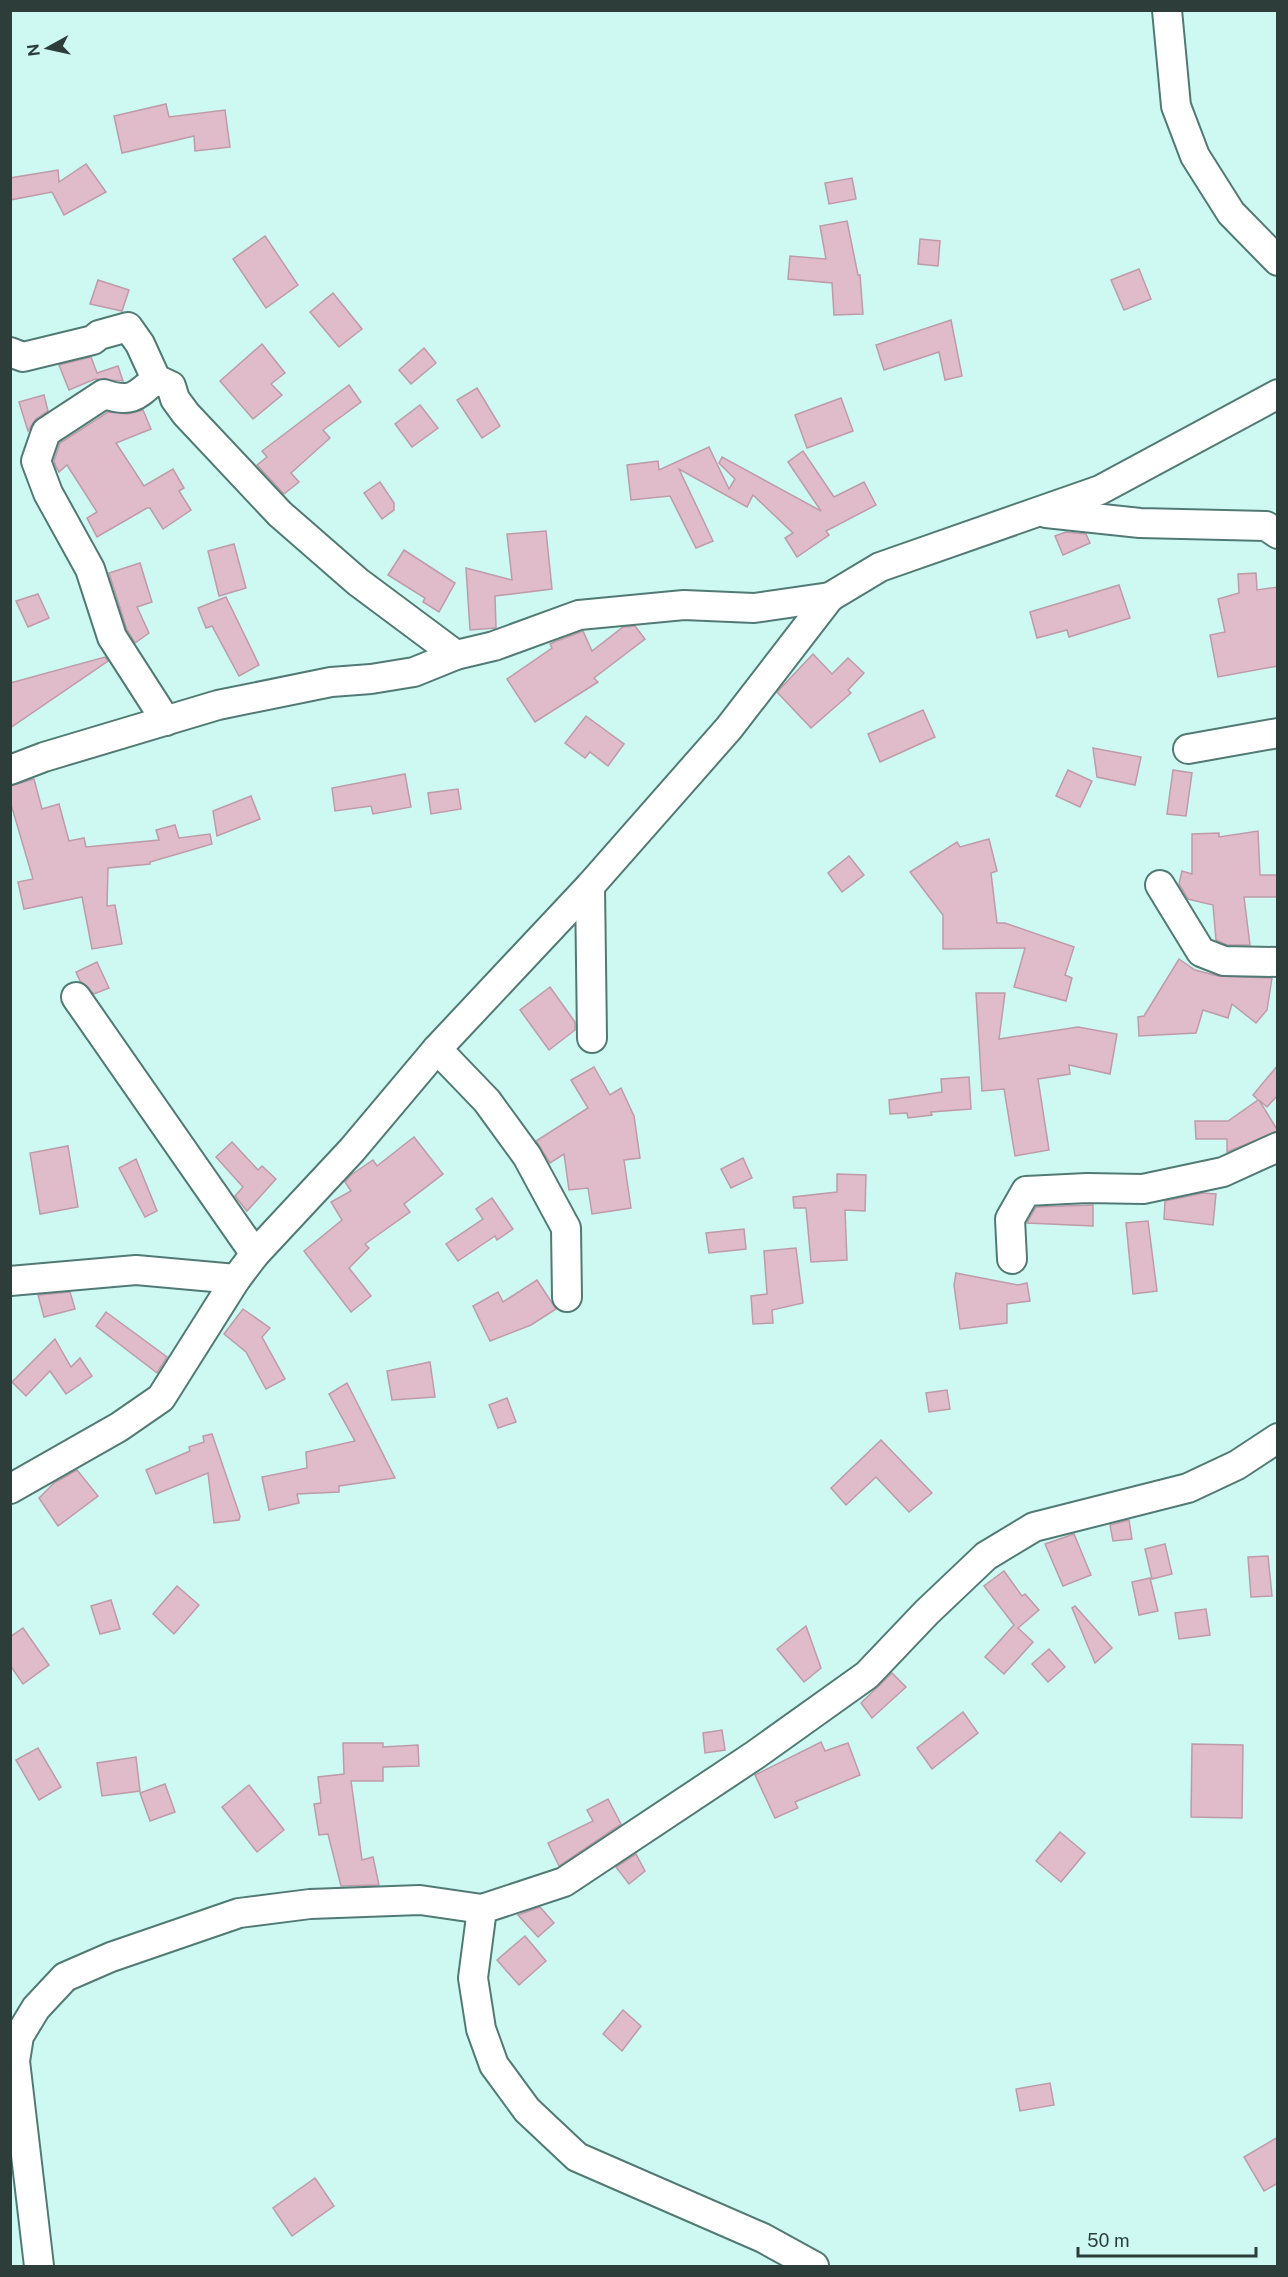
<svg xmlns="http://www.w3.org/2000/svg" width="1288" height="2277" viewBox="0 0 1288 2277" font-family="'Public Sans',sans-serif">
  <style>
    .building { fill: #e0bbc9; stroke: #be9ba9; stroke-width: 1.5 }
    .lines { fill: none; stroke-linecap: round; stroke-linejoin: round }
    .minor-casing { stroke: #527a74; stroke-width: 32 }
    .minor { stroke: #fff; stroke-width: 28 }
  </style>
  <rect width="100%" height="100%" fill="#cdf9f2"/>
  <g class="building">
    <path d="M 166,104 L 169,117 L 225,110 L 230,147 L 195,151 L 194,136 L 122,153 L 114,116 Z"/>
    <path d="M 86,164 L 106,192 L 64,215 L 52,192 L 10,200 L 10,178 L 58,170 L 59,182 Z"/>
    <path d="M 852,178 L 856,199 L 829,204 L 825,183 Z"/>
    <path d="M 847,221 L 858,275 L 860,275 L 863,314 L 834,315 L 832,283 L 788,279 L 790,256 L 826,259 L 820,226 Z"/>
    <path d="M 265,236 L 298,285 L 266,308 L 233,259 Z"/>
    <path d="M 920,239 L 940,241 L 938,266 L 918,264 Z"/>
    <path d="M 1139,269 L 1151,299 L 1124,310 L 1111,280 Z"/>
    <path d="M 98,280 L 129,290 L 122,311 L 90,304 Z"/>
    <path d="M 333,293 L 362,329 L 339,347 L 310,312 Z"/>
    <path d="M 951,320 L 962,376 L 945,380 L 939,352 L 884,370 L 876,345 Z"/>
    <path d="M 262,344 L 285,373 L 271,384 L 282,395 L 253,419 L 220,381 Z"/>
    <path d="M 424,348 L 436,363 L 411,384 L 399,370 Z"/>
    <path d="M 91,357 L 97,373 L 118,366 L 123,381 L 95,379 L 69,390 L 59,365 Z"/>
    <path d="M 349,385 L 361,402 L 323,430 L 330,438 L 291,473 L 299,482 L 284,494 L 257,465 L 267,457 L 262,451 Z"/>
    <path d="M 477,388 L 500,426 L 482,438 L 457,400 Z"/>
    <path d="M 44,395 L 48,411 L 36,419 L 28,431 L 19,402 Z"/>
    <path d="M 841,398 L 853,431 L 807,448 L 795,415 Z"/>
    <path d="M 420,405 L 438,428 L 412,447 L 395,424 Z"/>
    <path d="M 143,410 L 151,429 L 116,443 L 144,486 L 173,469 L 184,488 L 179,491 L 191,510 L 163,529 L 150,508 L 147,508 L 97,537 L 87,518 L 97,512 L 67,465 L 59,472 L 56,467 L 54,461 L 60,443 L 108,412 L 127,414 Z"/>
    <path d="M 709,447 L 729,489 L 735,479 L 719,463 L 722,457 L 821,511 L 788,462 L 803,451 L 834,497 L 864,482 L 876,505 L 826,531 L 829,535 L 797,557 L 785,538 L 793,533 L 753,495 L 747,507 L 679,469 L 713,541 L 696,548 L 670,496 L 631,500 L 627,465 L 658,461 L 659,470 Z"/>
    <path d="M 380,482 L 394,503 L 394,510 L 382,519 L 364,493 Z"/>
    <path d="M 546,531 L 552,589 L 495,596 L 496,628 L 470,630 L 466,568 L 512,580 L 507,534 Z"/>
    <path d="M 1066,532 L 1086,534 L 1090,543 L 1063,555 L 1055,536 Z"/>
    <path d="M 234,544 L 246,588 L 219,596 L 208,551 Z"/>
    <path d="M 404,550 L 455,583 L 439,612 L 423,602 L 425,598 L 388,575 Z"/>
    <path d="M 140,563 L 152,602 L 137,607 L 149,633 L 135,643 L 127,630 L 109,573 Z"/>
    <path d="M 1256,573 L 1257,590 L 1278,587 L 1278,666 L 1218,677 L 1210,635 L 1225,632 L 1218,599 L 1239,593 L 1238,574 Z"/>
    <path d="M 1119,585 L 1130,618 L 1069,637 L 1067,630 L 1037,638 L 1030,612 Z"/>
    <path d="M 38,594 L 49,618 L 28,627 L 16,601 Z"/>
    <path d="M 226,597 L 259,665 L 239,676 L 212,626 L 206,628 L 198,608 Z"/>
    <path d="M 635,626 L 645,639 L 594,678 L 598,682 L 535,722 L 507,679 L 552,648 L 550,644 L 554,642 L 583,631 L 592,651 L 623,627 Z"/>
    <path d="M 813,654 L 832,674 L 848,658 L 864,673 L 848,690 L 851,693 L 811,728 L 777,692 Z"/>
    <path d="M 105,657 L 108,661 L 10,728 L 10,683 Z"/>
    <path d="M 923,710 L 935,737 L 880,762 L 868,734 Z"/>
    <path d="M 586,716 L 624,744 L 608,766 L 590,752 L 585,758 L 565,743 Z"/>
    <path d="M 1093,748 L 1141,757 L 1135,785 L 1097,777 Z"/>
    <path d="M 1068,770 L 1092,781 L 1080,807 L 1056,796 Z"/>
    <path d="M 1173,770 L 1192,773 L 1186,816 L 1167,814 Z"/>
    <path d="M 405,774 L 411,807 L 373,814 L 371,806 L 335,811 L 332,788 Z"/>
    <path d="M 34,779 L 42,809 L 59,804 L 69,841 L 84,838 L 86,847 L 159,840 L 156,830 L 175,825 L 179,838 L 210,834 L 212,844 L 150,862 L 150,864 L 108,868 L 107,906 L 115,905 L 122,944 L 92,949 L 82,897 L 24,909 L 18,882 L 33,879 L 10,801 L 10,786 Z"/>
    <path d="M 458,789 L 461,809 L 431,814 L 428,793 Z"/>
    <path d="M 251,796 L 260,819 L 217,836 L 213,811 Z"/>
    <path d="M 1258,831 L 1260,875 L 1278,875 L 1278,897 L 1244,897 L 1250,945 L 1227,945 L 1216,940 L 1213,905 L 1188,899 L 1179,884 L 1182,871 L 1192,874 L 1192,834 L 1219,833 L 1219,837 Z"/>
    <path d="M 989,839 L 997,871 L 991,873 L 997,923 L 1005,923 L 1074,947 L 1065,975 L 1072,978 L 1066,1001 L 1014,987 L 1025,948 L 943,949 L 943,915 L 910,872 L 957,842 L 960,847 Z"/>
    <path d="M 849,856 L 864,875 L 842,892 L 828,873 Z"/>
    <path d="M 1179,959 L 1195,970 L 1218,976 L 1272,978 L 1267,1010 L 1256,1023 L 1232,1004 L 1228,1018 L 1203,1010 L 1196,1033 L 1139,1036 L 1138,1017 L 1144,1016 Z"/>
    <path d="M 97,962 L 109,988 L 94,994 L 80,981 L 76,972 Z"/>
    <path d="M 550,987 L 575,1022 L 575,1030 L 549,1050 L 520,1010 Z"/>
    <path d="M 976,993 L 1005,993 L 999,1039 L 1078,1027 L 1117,1034 L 1110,1074 L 1069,1065 L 1070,1074 L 1038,1079 L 1049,1150 L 1015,1156 L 1004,1089 L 982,1091 Z"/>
    <path d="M 1278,1065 L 1278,1095 L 1267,1107 L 1259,1100 L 1278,1131 L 1227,1152 L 1227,1139 L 1196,1139 L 1195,1121 L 1228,1121 L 1258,1100 L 1253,1095 Z"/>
    <path d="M 594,1067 L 610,1095 L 621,1088 L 634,1116 L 640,1158 L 624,1160 L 631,1208 L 592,1214 L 588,1188 L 569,1190 L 564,1154 L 550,1163 L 536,1141 L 588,1108 L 571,1080 Z"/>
    <path d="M 969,1077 L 971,1109 L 931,1112 L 932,1115 L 908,1118 L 907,1113 L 890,1114 L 889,1100 L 942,1092 L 941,1079 Z"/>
    <path d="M 414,1137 L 443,1174 L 404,1204 L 410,1212 L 365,1244 L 369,1248 L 349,1268 L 371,1296 L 351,1312 L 304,1251 L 342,1220 L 331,1202 L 351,1191 L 345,1182 L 351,1175 L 373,1160 L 377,1166 Z"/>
    <path d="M 232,1142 L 258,1170 L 262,1166 L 276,1179 L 247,1211 L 235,1196 L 243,1187 L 216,1157 Z"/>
    <path d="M 68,1146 L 78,1207 L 40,1214 L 30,1153 Z"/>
    <path d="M 743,1158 L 752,1178 L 731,1188 L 721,1169 Z"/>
    <path d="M 136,1159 L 157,1211 L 145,1217 L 119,1168 Z"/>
    <path d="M 837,1174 L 866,1175 L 865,1211 L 845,1210 L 847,1260 L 811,1262 L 806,1208 L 794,1208 L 793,1197 L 837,1192 Z"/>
    <path d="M 1203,1193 L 1216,1194 L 1213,1225 L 1164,1219 L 1165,1201 Z"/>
    <path d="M 492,1198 L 513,1229 L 497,1240 L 495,1236 L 458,1261 L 446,1244 L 483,1219 L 476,1209 Z"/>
    <path d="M 1093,1205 L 1093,1226 L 1027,1223 L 1036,1207 Z"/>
    <path d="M 1148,1221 L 1157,1291 L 1133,1294 L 1126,1223 Z"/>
    <path d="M 744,1229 L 746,1249 L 709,1253 L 706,1233 Z"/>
    <path d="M 796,1248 L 803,1303 L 772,1310 L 773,1323 L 753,1324 L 751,1296 L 767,1294 L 764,1251 Z"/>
    <path d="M 956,1273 L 1018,1285 L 1027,1283 L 1030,1301 L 1007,1304 L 1007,1323 L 960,1329 L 954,1285 Z"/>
    <path d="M 537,1280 L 556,1309 L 531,1325 L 490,1341 L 473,1306 L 498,1292 L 503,1302 Z"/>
    <path d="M 70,1292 L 75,1309 L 44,1317 L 38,1295 Z"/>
    <path d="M 243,1309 L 270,1328 L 262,1337 L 285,1379 L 266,1389 L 246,1352 L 224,1334 Z"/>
    <path d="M 106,1312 L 167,1357 L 157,1373 L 96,1326 Z"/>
    <path d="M 55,1339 L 71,1367 L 80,1358 L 92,1376 L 66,1394 L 50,1371 L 26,1396 L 12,1382 Z"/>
    <path d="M 430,1362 L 435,1397 L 392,1400 L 387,1371 Z"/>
    <path d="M 347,1383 L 395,1478 L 339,1486 L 339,1492 L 297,1494 L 299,1503 L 269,1510 L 262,1477 L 307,1468 L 306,1452 L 355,1441 L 329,1394 Z"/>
    <path d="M 947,1390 L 950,1409 L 929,1412 L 926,1393 Z"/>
    <path d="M 507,1398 L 516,1422 L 498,1428 L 489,1405 Z"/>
    <path d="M 212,1434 L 240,1516 L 239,1520 L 214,1523 L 208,1473 L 156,1494 L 146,1470 L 190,1451 L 189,1447 L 204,1442 L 203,1436 Z"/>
    <path d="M 881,1440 L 932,1493 L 909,1512 L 876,1477 L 846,1505 L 831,1488 Z"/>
    <path d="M 77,1470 L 98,1496 L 58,1526 L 39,1498 L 54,1483 Z"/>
    <path d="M 1129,1520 L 1132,1539 L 1113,1541 L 1110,1525 Z"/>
    <path d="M 1074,1534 L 1091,1575 L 1063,1586 L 1045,1544 Z"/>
    <path d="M 1165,1544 L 1172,1574 L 1152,1579 L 1145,1549 Z"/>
    <path d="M 1268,1556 L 1272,1596 L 1251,1597 L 1248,1557 Z"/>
    <path d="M 1004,1571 L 1022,1596 L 1025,1594 L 1039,1610 L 1018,1628 L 1033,1642 L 1004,1674 L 985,1657 L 1014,1625 L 984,1586 Z"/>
    <path d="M 1150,1578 L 1158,1611 L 1139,1615 L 1132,1582 Z"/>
    <path d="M 177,1586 L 199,1605 L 174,1634 L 153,1614 Z"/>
    <path d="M 111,1600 L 120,1629 L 100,1634 L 91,1606 Z"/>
    <path d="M 1075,1606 L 1112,1648 L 1095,1663 L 1072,1608 Z"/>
    <path d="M 1206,1609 L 1210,1635 L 1179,1639 L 1175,1613 Z"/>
    <path d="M 806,1626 L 821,1668 L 804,1682 L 777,1649 Z"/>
    <path d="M 23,1628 L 49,1665 L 23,1684 L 10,1665 L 10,1637 Z"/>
    <path d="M 1049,1649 L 1065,1667 L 1048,1682 L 1032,1664 Z"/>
    <path d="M 892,1673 L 906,1687 L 872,1718 L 861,1703 Z"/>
    <path d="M 963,1712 L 978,1733 L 932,1769 L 917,1748 Z"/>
    <path d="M 722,1730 L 725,1750 L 705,1753 L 703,1733 Z"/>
    <path d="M 821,1742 L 825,1751 L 848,1743 L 860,1775 L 795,1802 L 798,1808 L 775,1818 L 755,1775 Z"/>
    <path d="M 343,1743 L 383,1743 L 383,1747 L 418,1745 L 419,1766 L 383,1767 L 383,1781 L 351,1781 L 362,1860 L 373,1857 L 379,1885 L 341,1886 L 328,1834 L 319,1835 L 314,1804 L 321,1803 L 318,1777 L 344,1774 Z"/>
    <path d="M 1192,1744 L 1243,1745 L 1242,1818 L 1191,1817 Z"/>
    <path d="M 38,1748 L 61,1787 L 39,1800 L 16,1760 Z"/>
    <path d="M 136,1757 L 140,1791 L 102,1796 L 97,1763 Z"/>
    <path d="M 165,1784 L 175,1812 L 150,1821 L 140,1793 Z"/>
    <path d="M 249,1785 L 284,1830 L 257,1852 L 222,1807 Z"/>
    <path d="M 608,1799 L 621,1824 L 559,1866 L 548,1843 L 593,1821 L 587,1810 Z"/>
    <path d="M 1060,1832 L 1085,1853 L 1061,1882 L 1036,1861 Z"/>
    <path d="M 636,1854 L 645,1871 L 629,1884 L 616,1867 Z"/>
    <path d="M 540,1907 L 554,1923 L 538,1937 L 518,1915 Z"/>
    <path d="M 525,1936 L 546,1961 L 519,1985 L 497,1960 Z"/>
    <path d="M 623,2010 L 641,2026 L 622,2051 L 603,2034 Z"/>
    <path d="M 1050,2083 L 1054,2105 L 1020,2111 L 1016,2089 Z"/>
    <path d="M 1278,2137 L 1278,2183 L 1264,2191 L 1244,2157 Z"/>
    <path d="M 315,2178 L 334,2206 L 292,2236 L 273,2208 Z"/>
  </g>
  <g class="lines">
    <defs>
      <g id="minor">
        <path d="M 1167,10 L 1176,106 L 1195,156 L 1231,213 L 1278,261"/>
        <path d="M 10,352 L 23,357 L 93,340 L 99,335 L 128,327 L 140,344 L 156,379 L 171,386 L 175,399 L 186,414 L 280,514 L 358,582 L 456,655"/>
        <path d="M 156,379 C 136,397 130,403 104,394 L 46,432 L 36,461 L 48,493 L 90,569 L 112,637 L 166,721"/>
        <path d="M 1046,513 L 1140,523 L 1266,526 L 1278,534"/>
        <path d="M 1188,749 L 1278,733"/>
        <path d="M 10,770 L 44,757 L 218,705 L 331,682 L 371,679 L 414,672 L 456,655 L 494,646 L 579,615 L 684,605 L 754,608 L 830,597 L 880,567 L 1100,490 L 1278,394"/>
        <path d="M 1160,885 L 1201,952 L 1224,961 L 1278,962"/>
        <path d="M 590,886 L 592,1038"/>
        <path d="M 76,997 L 255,1254"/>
        <path d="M 437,1049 L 487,1101 L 527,1156 L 566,1228 L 567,1297"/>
        <path d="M 1012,1259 L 1010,1219 L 1026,1191 L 1087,1188 L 1143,1189 L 1223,1172 L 1278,1147"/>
        <path d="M 10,1281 L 136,1270 L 236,1279"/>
        <path d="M 10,1489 L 119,1427 L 161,1398 L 236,1279 L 255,1254 L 352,1150 L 437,1049 L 590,886 L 729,728 L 830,597"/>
        <path d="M 39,2266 L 15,2061 L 19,2036 L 36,2008 L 65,1977 L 111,1957 L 239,1913 L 310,1904 L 420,1900 L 482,1909"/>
        <path d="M 814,2266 L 763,2238 L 577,2157 L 527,2110 L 494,2065 L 481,2029 L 473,1978 L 482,1909 L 564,1882 L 755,1755 L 867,1675 L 927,1612 L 986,1556 L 1034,1527 L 1188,1488 L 1237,1465 L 1278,1438"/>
      </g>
    </defs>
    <use href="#minor" class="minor-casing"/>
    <use href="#minor" class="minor"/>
  </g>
  <rect width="1288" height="2277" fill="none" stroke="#2c3d3a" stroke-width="24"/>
  <g transform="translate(48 48) rotate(262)" stroke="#cdf9f2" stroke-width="4.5" paint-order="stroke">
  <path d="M0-4.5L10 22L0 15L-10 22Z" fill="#2c3d3a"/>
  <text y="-9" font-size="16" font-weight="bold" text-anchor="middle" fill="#2c3d3a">N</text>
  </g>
  <path d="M1078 2247v9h178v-9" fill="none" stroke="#2c3d3a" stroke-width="3"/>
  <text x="1087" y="2247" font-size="18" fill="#2c3d3a" stroke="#cdf9f2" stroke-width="4.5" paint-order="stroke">50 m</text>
</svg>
